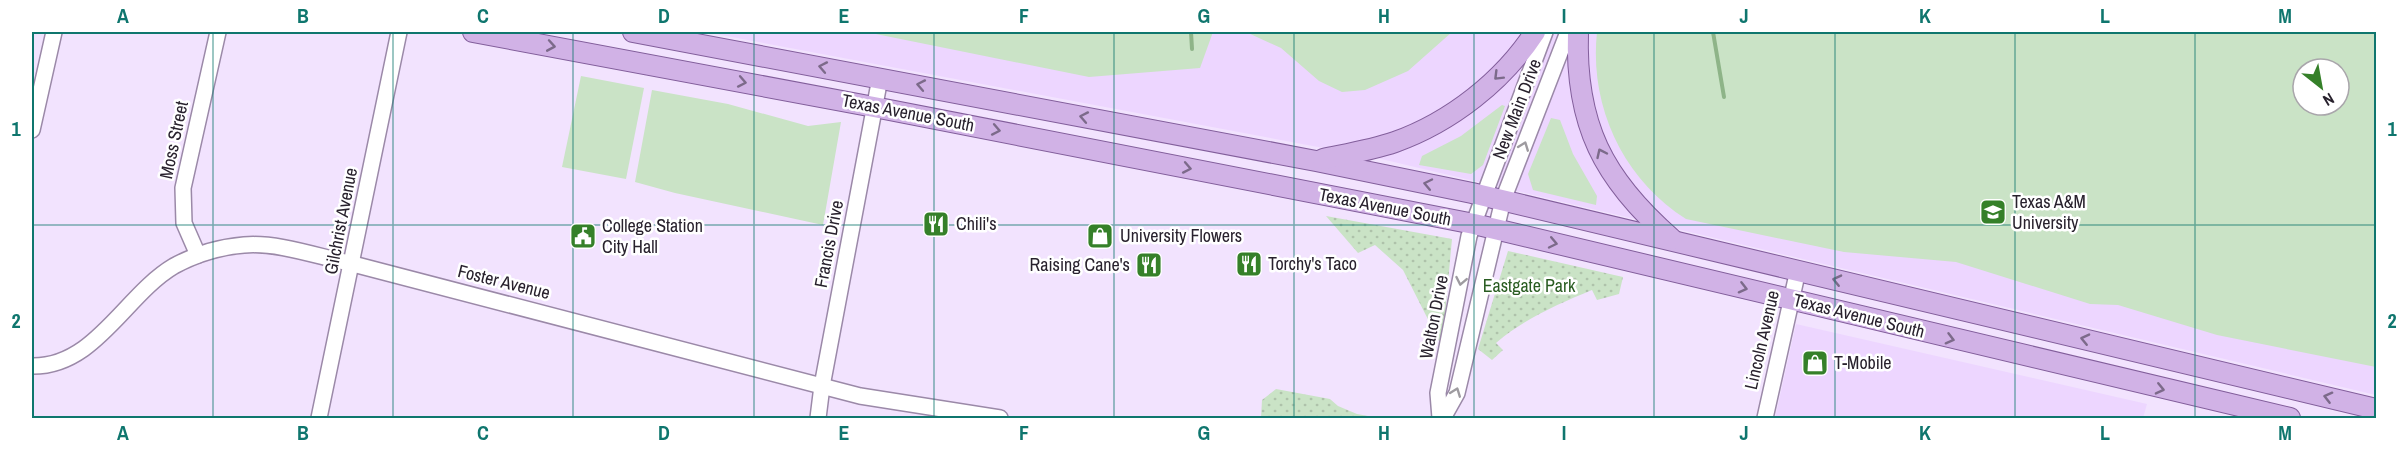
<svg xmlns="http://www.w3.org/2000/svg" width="2408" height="450" viewBox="0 0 2408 450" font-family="'Archivo Narrow',sans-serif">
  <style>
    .built { fill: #edd6ff; fill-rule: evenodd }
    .grass { fill: #cae3c6; fill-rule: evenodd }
    .park { fill: url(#park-dots) }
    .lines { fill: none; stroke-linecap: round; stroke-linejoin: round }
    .stream { stroke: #8eb488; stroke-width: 4 }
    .minor-casing { stroke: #9b89a8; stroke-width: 18 }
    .major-casing { stroke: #825e9b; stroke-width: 22 }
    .minor { stroke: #fff; stroke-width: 15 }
    .major { stroke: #d1b2e6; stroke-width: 20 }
    .oneway { stroke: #7c6a8a }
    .oneway2 { stroke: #9e9ba0 }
    .grid { fill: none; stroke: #0f766e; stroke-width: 1.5; stroke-opacity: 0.55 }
    .labels { text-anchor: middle; stroke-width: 5; stroke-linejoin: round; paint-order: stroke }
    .street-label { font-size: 18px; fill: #28212d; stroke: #fff }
    .poi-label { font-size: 18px; fill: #28212d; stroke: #fff; text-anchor: start }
    .park-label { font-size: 18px; fill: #295c21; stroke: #fff }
    .neatline { fill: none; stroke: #0f766e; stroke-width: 2 }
    .grid-label { font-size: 20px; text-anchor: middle; font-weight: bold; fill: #0f766e }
  </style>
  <defs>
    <pattern id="park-dots" width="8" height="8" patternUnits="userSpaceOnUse" patternTransform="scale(1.5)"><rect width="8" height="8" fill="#cae3c6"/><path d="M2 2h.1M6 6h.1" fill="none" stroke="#aec2aa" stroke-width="1.8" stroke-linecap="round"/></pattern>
  </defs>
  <rect width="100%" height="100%" fill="#f2e3fe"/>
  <g class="built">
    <path d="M 705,32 L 2376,32 L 2376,395 L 1377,158 ZM 2303,69 L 2339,69 L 2339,105 L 2303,105 Z"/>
    <path d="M 1796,324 L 2147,404 L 2143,418 L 1775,418 Z"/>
  </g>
  <g class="grass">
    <path d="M 866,32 L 1213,32 L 1200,68 L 1089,77 Z"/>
    <path d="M 1246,32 L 1452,32 L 1408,71 L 1365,90 L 1342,92 L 1319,81 L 1281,48 Z"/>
    <path d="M 1597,32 L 2376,32 L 2376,367 L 2217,335 L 2118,305 L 2090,304 L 1956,262 L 1844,252 L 1686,219 C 1623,179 1589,106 1597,32 ZM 2303,69 L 2339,69 L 2339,105 L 2303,105 Z"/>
    <path d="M 581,76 L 644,88 L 626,179 L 562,167 Z"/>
    <path d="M 652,90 L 728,104 L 808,126 L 841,122 L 823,225 L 675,193 L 635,182 Z"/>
    <path d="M 1502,105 L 1505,106 L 1483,165 L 1471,174 L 1419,165 L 1422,156 L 1461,136 Z"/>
    <path d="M 1551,118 L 1560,120 L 1573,154 L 1597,196 L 1596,205 L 1533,190 L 1528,174 Z"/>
  </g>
  <g class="park">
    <path d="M 1326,216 L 1452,239 L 1442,347 L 1403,270 L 1375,245 L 1358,253 Z"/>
    <path d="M 1508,251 L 1623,277 L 1619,294 L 1597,300 L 1592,290 C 1558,304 1524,319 1496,343 L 1503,350 L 1492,360 L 1478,349 Z"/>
    <path d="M 1276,389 L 1330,399 L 1338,406 L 1357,414 L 1379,418 L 1261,418 L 1262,400 Z"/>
  </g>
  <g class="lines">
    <g class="stream">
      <path d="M 1191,32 L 1192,49"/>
      <path d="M 1713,32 L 1724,97"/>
    </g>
    <defs>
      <g id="minor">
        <path d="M 32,130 L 54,32"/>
        <path d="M 198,255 L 184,223 L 183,188 L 218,32"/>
        <path d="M 32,366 C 95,367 125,295 174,266 C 196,254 220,247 244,245 C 279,242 319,257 353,264 L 860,396 L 1000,418"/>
        <path d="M 319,418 L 399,32"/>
        <path d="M 818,418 L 822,386 L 880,78"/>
        <path d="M 1440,418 L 1438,393 L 1469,236 L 1545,32"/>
        <path d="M 1443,418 L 1457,393 L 1503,200 L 1568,32"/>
        <path d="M 1765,418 L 1798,270"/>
      </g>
      <g id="major">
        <path d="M 473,32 L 874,107 L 1474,224 L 2290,418"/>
        <path d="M 633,32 L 1316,161 L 1472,193 L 2376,409"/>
        <path d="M 1578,32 C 1575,124 1603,179 1672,239"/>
        <path d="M 1323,159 C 1347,154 1372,150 1395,142 C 1451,122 1503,81 1535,32"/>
      </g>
    </defs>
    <use href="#minor" class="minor-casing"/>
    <use href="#major" class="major-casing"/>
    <use href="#minor" class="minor"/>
    <use href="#major" class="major"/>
  </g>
  <defs><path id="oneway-chevron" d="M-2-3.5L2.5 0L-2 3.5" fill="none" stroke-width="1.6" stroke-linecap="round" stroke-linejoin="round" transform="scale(1.5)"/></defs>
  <g class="oneway">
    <use href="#oneway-chevron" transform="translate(551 46) rotate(10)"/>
    <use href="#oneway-chevron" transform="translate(823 67) rotate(-169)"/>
    <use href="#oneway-chevron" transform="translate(1498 76) rotate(135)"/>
    <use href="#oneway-chevron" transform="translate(742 82) rotate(11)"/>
    <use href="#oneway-chevron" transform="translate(921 85) rotate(-169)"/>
    <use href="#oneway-chevron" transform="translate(1084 117) rotate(-169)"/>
    <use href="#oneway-chevron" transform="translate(996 130) rotate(11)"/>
    <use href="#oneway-chevron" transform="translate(1601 153) rotate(-115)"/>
    <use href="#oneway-chevron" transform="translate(1187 168) rotate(11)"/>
    <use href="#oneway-chevron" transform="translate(1428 184) rotate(-168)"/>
    <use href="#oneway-chevron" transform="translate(1553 243) rotate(12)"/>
    <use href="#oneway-chevron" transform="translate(1837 280) rotate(-167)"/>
    <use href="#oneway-chevron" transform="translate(1743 288) rotate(14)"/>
    <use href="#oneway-chevron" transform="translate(1950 339) rotate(15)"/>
    <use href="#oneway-chevron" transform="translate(2085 339) rotate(-167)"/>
    <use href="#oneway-chevron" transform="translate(2160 389) rotate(13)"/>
    <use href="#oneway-chevron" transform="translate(2328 397) rotate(-166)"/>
  </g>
  <g class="oneway2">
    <use href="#oneway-chevron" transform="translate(1524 146) rotate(-69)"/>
    <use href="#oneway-chevron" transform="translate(1461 281) rotate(101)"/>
    <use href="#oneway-chevron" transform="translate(1456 392) rotate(-69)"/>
  </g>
  <path class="grid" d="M 213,32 L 213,418M 393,32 L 393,418M 573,32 L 573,418M 754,32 L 754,418M 934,32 L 934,418M 1114,32 L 1114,418M 1294,32 L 1294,418M 1474,32 L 1474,418M 1654,32 L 1654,418M 1835,32 L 1835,418M 2015,32 L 2015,418M 2195,32 L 2195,418M 32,225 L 2376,225"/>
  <defs>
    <symbol id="university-square" viewBox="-11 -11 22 22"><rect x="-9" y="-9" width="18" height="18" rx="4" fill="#358029" stroke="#fff"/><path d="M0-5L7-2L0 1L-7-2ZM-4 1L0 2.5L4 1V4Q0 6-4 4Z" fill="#fff"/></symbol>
    <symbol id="restaurant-square" viewBox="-11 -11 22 22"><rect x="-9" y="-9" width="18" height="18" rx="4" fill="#358029" stroke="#fff"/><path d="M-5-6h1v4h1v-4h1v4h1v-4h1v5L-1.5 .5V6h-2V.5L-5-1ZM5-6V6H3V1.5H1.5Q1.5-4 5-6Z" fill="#fff"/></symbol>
    <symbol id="civic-square" viewBox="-11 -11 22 22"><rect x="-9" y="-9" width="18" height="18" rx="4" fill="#358029" stroke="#fff"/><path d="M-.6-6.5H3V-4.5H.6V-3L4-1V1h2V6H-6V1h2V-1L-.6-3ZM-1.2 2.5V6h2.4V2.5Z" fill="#fff"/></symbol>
    <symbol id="shop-square" viewBox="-11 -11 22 22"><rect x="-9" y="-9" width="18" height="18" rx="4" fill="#358029" stroke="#fff"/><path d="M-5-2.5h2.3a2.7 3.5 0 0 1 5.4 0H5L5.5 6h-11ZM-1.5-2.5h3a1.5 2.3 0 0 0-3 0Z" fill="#fff"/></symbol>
  </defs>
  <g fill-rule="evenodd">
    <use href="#university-square" x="1978" y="197" width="30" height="30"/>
    <use href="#restaurant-square" x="921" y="209" width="30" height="30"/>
    <use href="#civic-square" x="568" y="221" width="30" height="30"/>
    <use href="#shop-square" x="1085" y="221" width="30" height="30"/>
    <use href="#restaurant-square" x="1234" y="249" width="30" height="30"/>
    <use href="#restaurant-square" x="1134" y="250" width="30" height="30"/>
    <use href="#shop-square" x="1800" y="348" width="30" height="30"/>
  </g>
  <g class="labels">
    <g class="street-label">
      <text transform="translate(1517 109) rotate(-69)" y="6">New Main Drive</text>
      <text transform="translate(908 113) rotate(11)" y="6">Texas Avenue South</text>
      <text transform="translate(174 140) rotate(-78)" y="6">Moss Street</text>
      <text transform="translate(1385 207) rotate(11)" y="6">Texas Avenue South</text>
      <text transform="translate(341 221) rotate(-79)" y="6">Gilchrist Avenue</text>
      <text transform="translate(829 244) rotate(-79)" y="6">Francis Drive</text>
      <text transform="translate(504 282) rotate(14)" y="6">Foster Avenue</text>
      <text transform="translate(1859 316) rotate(14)" y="6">Texas Avenue South</text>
      <text transform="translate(1434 317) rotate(-79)" y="6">Walton Drive</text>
      <text transform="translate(1762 340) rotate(-77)" y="6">Lincoln Avenue</text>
    </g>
    <g class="poi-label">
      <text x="2012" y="208">Texas A&amp;M<tspan x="2012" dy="21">University</tspan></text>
      <text x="956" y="230">Chili's</text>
      <text x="602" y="232">College Station<tspan x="602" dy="21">City Hall</tspan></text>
      <text x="1120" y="242">University Flowers</text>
      <text x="1268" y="270">Torchy's Taco</text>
      <text x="1130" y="271" text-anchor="end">Raising Cane's</text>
      <text x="1834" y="369">T-Mobile</text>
    </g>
    <g class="park-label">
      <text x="1529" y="292">Eastgate Park</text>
    </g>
  </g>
  <rect width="2408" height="450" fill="none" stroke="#ffffff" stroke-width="66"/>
  <g transform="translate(2321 87) rotate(149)"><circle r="28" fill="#ffffff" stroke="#a9a6ab" stroke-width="1.5"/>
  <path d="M0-4.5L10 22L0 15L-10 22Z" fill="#358029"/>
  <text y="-9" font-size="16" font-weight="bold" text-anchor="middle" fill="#28212d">N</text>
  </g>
  <rect x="33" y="33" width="2342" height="384" class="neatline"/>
  <g class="grid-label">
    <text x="123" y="23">A</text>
    <text x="303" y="23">B</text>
    <text x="483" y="23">C</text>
    <text x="664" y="23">D</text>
    <text x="844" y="23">E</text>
    <text x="1024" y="23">F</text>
    <text x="1204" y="23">G</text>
    <text x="1384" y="23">H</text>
    <text x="1564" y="23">I</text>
    <text x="1744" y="23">J</text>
    <text x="1925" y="23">K</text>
    <text x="2105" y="23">L</text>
    <text x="2285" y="23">M</text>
    <text x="16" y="136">1</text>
    <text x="2392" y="136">1</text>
    <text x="16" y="328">2</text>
    <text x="2392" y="328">2</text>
    <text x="123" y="440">A</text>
    <text x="303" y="440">B</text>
    <text x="483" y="440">C</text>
    <text x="664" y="440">D</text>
    <text x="844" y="440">E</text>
    <text x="1024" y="440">F</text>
    <text x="1204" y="440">G</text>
    <text x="1384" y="440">H</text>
    <text x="1564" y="440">I</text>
    <text x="1744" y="440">J</text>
    <text x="1925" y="440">K</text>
    <text x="2105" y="440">L</text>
    <text x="2285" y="440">M</text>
  </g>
</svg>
